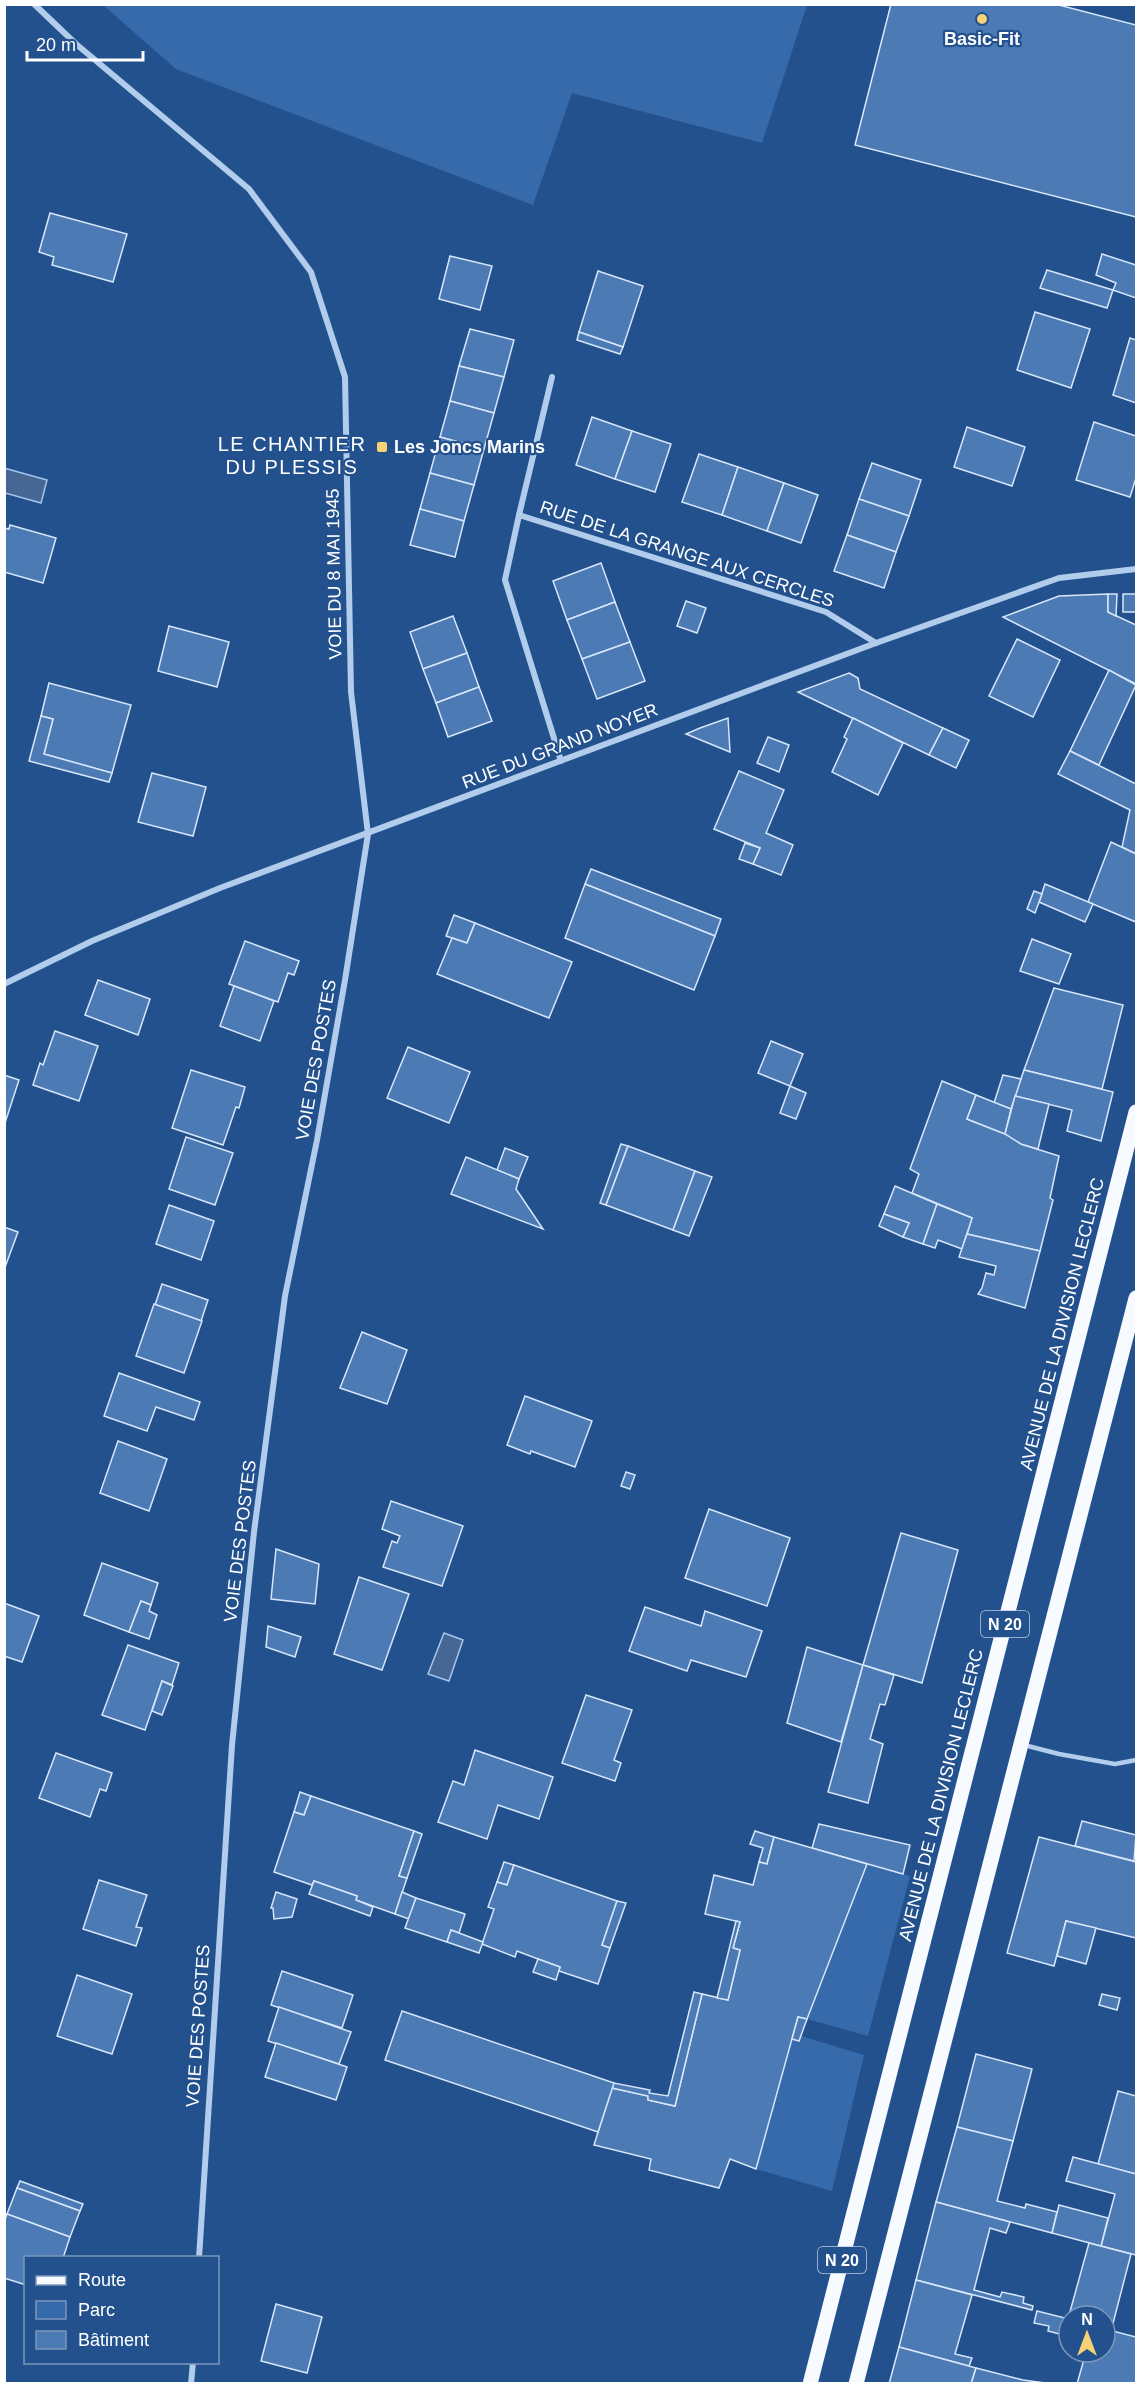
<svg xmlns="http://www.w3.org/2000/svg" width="1141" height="2388" viewBox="0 0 1141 2388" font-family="Helvetica,sans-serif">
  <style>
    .green { fill: #376aab }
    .water { fill: #466793; stroke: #a6c6ed; stroke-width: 1.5 }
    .building { fill: #4b7ab5; stroke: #d7e6f9; stroke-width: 1.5 }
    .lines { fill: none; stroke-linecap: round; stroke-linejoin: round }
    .lane { stroke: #b2ccec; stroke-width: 4.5 }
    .street { stroke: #b2ccec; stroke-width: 6 }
    .primary { stroke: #f7faff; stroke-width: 15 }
    .poi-dot { fill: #f7d274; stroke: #23518e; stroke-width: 2 }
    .labels { text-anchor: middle; stroke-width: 4.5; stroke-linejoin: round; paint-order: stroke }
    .shield { fill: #23518e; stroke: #bdcbdd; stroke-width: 1.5 }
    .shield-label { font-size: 16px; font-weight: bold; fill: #fff }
    .poi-label { font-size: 18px; font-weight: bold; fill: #fff; stroke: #23518e }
    .street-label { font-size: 18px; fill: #fff; stroke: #23518e }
    .neighbourhood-label { font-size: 20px; letter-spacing: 1.5px; fill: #fff; stroke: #23518e }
  </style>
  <rect width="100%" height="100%" fill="#23518e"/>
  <g class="green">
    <path d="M 103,5 L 807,5 L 762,143 L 572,93 L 533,205 L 176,69 Z"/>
    <path d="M 867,1864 L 910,1876 L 868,2036 L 807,2019 Z"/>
    <path d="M 801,2036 L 864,2055 L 832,2191 L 756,2169 L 792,2039 L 798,2041 Z"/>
  </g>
  <g class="water">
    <path d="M 4,468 L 47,480 L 41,503 L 5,493 Z"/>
    <path d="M 444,1633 L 463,1640 L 449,1681 L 428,1674 Z"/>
  </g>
  <g class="building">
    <path d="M 891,4 L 1055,4 L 1136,25 L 1136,217 L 855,145 Z"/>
    <path d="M 50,213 L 127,234 L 113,282 L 52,265 L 54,257 L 39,252 Z"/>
    <path d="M 1102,254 L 1136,265 L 1136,298 L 1113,290 L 1116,283 L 1096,275 Z"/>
    <path d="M 450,256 L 492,266 L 480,310 L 439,299 Z"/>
    <path d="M 1047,270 L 1113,290 L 1107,308 L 1040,288 Z"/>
    <path d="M 598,271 L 643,286 L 623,347 L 579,332 Z"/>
    <path d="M 1035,312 L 1090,329 L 1071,388 L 1017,370 Z"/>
    <path d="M 470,329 L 514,340 L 504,377 L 459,366 Z"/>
    <path d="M 579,332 L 623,347 L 620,354 L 577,340 Z"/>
    <path d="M 1130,338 L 1136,340 L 1136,403 L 1113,395 Z"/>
    <path d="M 459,366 L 504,377 L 494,413 L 450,401 Z"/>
    <path d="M 450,401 L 494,413 L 484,449 L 440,437 Z"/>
    <path d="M 592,417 L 632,431 L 615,479 L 576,465 Z"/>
    <path d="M 1094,422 L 1136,436 L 1136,478 L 1130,497 L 1076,480 Z"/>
    <path d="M 967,427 L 1025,447 L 1012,486 L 954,467 Z"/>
    <path d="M 632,431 L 671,444 L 655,492 L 615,479 Z"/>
    <path d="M 440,437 L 484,449 L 474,485 L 430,473 Z"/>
    <path d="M 699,454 L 738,467 L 722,515 L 682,502 Z"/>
    <path d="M 872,463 L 921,480 L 909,516 L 859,499 Z"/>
    <path d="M 738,467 L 784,483 L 767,531 L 722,515 Z"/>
    <path d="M 430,473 L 474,485 L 464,521 L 420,509 Z"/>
    <path d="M 784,483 L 818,495 L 801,543 L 767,531 Z"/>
    <path d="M 859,499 L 909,516 L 896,552 L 847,535 Z"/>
    <path d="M 420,509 L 464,521 L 455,557 L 410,545 Z"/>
    <path d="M 10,525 L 56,538 L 43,583 L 4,572 L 4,528 L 9,529 Z"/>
    <path d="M 847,535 L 896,552 L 884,588 L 834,571 Z"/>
    <path d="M 601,563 L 615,602 L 567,620 L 553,581 Z"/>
    <path d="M 1108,594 L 1108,612 L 1136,625 L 1136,684 L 1003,617 L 1059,596 Z"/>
    <path d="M 1108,594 L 1117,594 L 1116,616 L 1108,612 Z"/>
    <rect x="1123" y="594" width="13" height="18"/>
    <path d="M 686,601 L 706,608 L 697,633 L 677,626 Z"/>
    <path d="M 615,602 L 630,642 L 582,659 L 567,620 Z"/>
    <path d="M 453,616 L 467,653 L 423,669 L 410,632 Z"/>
    <path d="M 169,626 L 229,642 L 217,687 L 158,671 Z"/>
    <path d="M 1017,639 L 1060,660 L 1033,717 L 989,696 Z"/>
    <path d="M 630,642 L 645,681 L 597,699 L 582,659 Z"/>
    <path d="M 467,653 L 479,687 L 436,703 L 423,669 Z"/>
    <path d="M 1109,670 L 1136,685 L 1099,765 L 1070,751 Z"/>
    <path d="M 849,673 L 858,678 L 860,689 L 943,728 L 929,755 L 798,692 Z"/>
    <path d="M 49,683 L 131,705 L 112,773 L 44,754 L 53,719 L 41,716 Z"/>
    <path d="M 479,687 L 492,721 L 448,737 L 436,703 Z"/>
    <path d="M 41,716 L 53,719 L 44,754 L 112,773 L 109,782 L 29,761 Z"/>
    <path d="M 728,718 L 730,752 L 686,734 L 700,728 Z"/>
    <path d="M 853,718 L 903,743 L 878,795 L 832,772 L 847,739 L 844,737 Z"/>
    <path d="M 943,728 L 969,740 L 956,768 L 929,755 Z"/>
    <path d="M 768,737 L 789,745 L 779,772 L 757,763 Z"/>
    <path d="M 1070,751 L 1136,784 L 1136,854 L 1122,847 L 1130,810 L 1058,774 Z"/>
    <path d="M 739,771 L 784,790 L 766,833 L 793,845 L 781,875 L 753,864 L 760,848 L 714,829 Z"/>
    <path d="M 152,773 L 206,787 L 193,836 L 138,822 Z"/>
    <path d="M 1111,842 L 1136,854 L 1136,922 L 1088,902 Z"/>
    <path d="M 745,843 L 760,848 L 753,864 L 739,859 Z"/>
    <path d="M 591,869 L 721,919 L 715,936 L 585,884 Z"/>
    <path d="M 585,884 L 715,936 L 694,990 L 565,938 Z"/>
    <path d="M 1045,884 L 1093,904 L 1085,922 L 1039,902 Z"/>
    <path d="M 1034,891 L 1042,894 L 1035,913 L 1027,909 Z"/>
    <path d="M 454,915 L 475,923 L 467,943 L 446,936 Z"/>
    <path d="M 475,923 L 572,962 L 549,1018 L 437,974 L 452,938 L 467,943 Z"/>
    <path d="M 1032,939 L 1071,954 L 1059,984 L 1020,971 Z"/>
    <path d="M 245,941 L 299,961 L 294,975 L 288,973 L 278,1002 L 229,984 Z"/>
    <path d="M 98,980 L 150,999 L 138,1035 L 85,1015 Z"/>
    <path d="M 234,986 L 274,1001 L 260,1041 L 220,1026 Z"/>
    <path d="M 1054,988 L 1123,1005 L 1102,1089 L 1024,1070 Z"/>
    <path d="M 55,1031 L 98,1046 L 79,1101 L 33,1085 L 40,1063 L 43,1065 Z"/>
    <path d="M 771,1041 L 803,1054 L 790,1086 L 758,1073 Z"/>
    <path d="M 408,1047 L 470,1072 L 449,1123 L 387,1098 Z"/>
    <path d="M 191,1070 L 245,1087 L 239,1108 L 236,1107 L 223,1145 L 172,1128 Z"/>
    <path d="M 1024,1070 L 1113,1092 L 1101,1141 L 1067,1131 L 1072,1110 L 1015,1096 Z"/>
    <path d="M 4,1075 L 19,1080 L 4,1126 Z"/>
    <path d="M 1003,1075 L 1021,1079 L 1011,1109 L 994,1103 Z"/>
    <path d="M 942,1081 L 976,1095 L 967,1119 L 1013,1137 L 1021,1144 L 1059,1156 L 1050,1198 L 1053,1200 L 1040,1251 L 967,1234 L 972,1218 L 912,1193 L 919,1174 L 910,1169 Z"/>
    <path d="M 790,1086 L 806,1093 L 796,1119 L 780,1113 Z"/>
    <path d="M 976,1095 L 1011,1109 L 1005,1134 L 967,1119 Z"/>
    <path d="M 1015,1096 L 1049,1104 L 1038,1149 L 1021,1144 L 1005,1134 Z"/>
    <path d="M 186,1137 L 233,1153 L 215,1205 L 169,1189 Z"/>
    <path d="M 621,1144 L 628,1146 L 606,1205 L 600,1203 Z"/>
    <path d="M 628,1146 L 695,1171 L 673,1230 L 606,1205 Z"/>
    <path d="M 505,1148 L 528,1157 L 519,1179 L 497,1170 Z"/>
    <path d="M 466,1157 L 519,1179 L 516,1189 L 543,1229 L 451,1194 Z"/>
    <path d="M 695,1171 L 712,1177 L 689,1236 L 673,1230 Z"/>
    <path d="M 895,1186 L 937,1204 L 923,1244 L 903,1237 L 909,1223 L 884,1214 Z"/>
    <path d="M 937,1204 L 972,1218 L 962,1249 L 938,1240 L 935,1248 L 923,1244 Z"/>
    <path d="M 169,1205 L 214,1221 L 201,1260 L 156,1244 Z"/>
    <path d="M 884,1214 L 909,1223 L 903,1237 L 879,1226 Z"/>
    <path d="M 4,1227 L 18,1232 L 4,1270 Z"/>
    <path d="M 967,1234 L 1040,1251 L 1025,1308 L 978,1294 L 982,1288 L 986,1273 L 994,1275 L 996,1266 L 959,1257 Z"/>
    <path d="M 162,1284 L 208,1300 L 201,1321 L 155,1305 Z"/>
    <path d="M 154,1304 L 202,1321 L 184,1373 L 136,1356 Z"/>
    <path d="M 362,1332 L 407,1350 L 387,1404 L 340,1388 Z"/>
    <path d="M 119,1373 L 200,1402 L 194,1420 L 156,1407 L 147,1431 L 104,1416 Z"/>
    <path d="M 525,1396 L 592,1421 L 575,1467 L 531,1451 L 530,1454 L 507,1445 Z"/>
    <path d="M 118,1441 L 167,1459 L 149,1511 L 100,1493 Z"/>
    <path d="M 626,1472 L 635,1475 L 630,1489 L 621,1486 Z"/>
    <path d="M 391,1501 L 463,1526 L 442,1586 L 383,1567 L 392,1541 L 397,1543 L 400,1536 L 382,1529 Z"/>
    <path d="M 709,1509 L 790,1538 L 767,1606 L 685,1578 Z"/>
    <path d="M 901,1533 L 958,1550 L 922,1683 L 863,1665 Z"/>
    <path d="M 276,1549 L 319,1564 L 315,1604 L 271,1599 Z"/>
    <path d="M 102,1563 L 158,1583 L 151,1605 L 141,1601 L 129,1632 L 84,1615 Z"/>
    <path d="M 359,1577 L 409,1594 L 382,1670 L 334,1654 Z"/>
    <path d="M 141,1601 L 151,1605 L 149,1611 L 157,1615 L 149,1639 L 129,1632 Z"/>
    <path d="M 4,1603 L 39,1616 L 22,1662 L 4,1656 Z"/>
    <path d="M 645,1607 L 701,1626 L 705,1611 L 762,1631 L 746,1677 L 691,1660 L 687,1671 L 629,1651 Z"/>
    <path d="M 268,1626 L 301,1637 L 295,1657 L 266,1647 Z"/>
    <path d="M 128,1645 L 179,1663 L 172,1685 L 162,1681 L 145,1730 L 102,1715 Z"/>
    <path d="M 807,1647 L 863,1665 L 841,1742 L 787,1723 Z"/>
    <path d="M 863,1665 L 894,1675 L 885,1705 L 880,1704 L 870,1739 L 883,1744 L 868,1803 L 828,1792 Z"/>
    <path d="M 162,1681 L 173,1686 L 162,1715 L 152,1711 Z"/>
    <path d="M 586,1695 L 632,1710 L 614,1760 L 621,1763 L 615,1781 L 562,1763 Z"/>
    <path d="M 475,1750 L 553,1777 L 539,1819 L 498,1805 L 487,1839 L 438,1822 L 453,1781 L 464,1785 Z"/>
    <path d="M 56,1753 L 112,1773 L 106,1791 L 100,1789 L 90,1817 L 39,1798 Z"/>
    <path d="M 300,1792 L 311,1796 L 304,1815 L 294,1812 Z"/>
    <path d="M 311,1796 L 414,1831 L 399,1876 L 407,1878 L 395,1914 L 356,1900 L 357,1896 L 314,1881 L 312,1885 L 274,1872 L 294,1812 L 304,1815 Z"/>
    <path d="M 1082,1821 L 1136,1835 L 1134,1861 L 1075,1846 Z"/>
    <path d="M 819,1824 L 910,1845 L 903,1874 L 812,1848 Z"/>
    <path d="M 414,1831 L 422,1834 L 407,1878 L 399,1876 Z"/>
    <path d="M 755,1831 L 774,1837 L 767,1864 L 759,1862 L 763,1848 L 750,1844 Z"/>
    <path d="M 774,1837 L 867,1864 L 807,2019 L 798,2017 L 756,2169 L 730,2159 L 719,2188 L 649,2170 L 651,2159 L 594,2145 L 612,2088 L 648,2096 L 648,2100 L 675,2106 L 702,1994 L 728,2000 L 740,1950 L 733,1948 L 740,1922 L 705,1914 L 714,1875 L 753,1885 L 759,1862 L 767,1864 Z"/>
    <path d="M 1039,1837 L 1136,1862 L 1136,1938 L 1066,1921 L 1054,1966 L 1007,1953 Z"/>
    <path d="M 504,1862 L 514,1865 L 507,1885 L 497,1882 Z"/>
    <path d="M 514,1865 L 617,1901 L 602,1945 L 610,1948 L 598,1984 L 559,1971 L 560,1967 L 538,1959 L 517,1951 L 515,1957 L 482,1944 L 494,1909 L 488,1907 L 497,1882 L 507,1885 Z"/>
    <path d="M 99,1880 L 147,1895 L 136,1927 L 142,1928 L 136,1946 L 83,1929 Z"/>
    <path d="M 314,1881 L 357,1896 L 356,1900 L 373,1907 L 370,1916 L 309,1894 Z"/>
    <path d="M 276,1892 L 297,1899 L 292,1917 L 274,1919 L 273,1908 L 271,1908 Z"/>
    <path d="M 402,1892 L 416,1898 L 409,1919 L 395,1914 Z"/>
    <path d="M 416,1898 L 465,1914 L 459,1933 L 451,1930 L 447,1942 L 405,1928 Z"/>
    <path d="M 617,1901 L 626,1903 L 610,1948 L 602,1945 Z"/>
    <path d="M 736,1921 L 740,1922 L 733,1948 L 740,1950 L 728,2000 L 717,1998 Z"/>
    <path d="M 1066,1921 L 1096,1928 L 1086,1964 L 1057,1956 Z"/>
    <path d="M 451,1930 L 483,1942 L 479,1953 L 447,1942 Z"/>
    <path d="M 538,1959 L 560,1967 L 556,1980 L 533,1972 Z"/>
    <path d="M 282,1971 L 353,1995 L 342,2028 L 271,2005 Z"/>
    <path d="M 77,1975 L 132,1994 L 112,2054 L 57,2036 Z"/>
    <path d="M 694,1992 L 702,1994 L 675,2106 L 648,2100 L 648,2096 L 612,2088 L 614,2083 L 650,2090 L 649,2093 L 668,2096 Z"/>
    <path d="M 1102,1994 L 1120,1998 L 1117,2010 L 1099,2005 Z"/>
    <path d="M 279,2007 L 351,2032 L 339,2064 L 268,2041 Z"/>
    <path d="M 402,2011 L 614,2083 L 598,2132 L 385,2060 Z"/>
    <path d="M 798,2017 L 807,2019 L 799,2041 L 792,2039 Z"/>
    <path d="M 276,2043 L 347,2067 L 336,2100 L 265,2077 Z"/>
    <path d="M 976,2054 L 1032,2069 L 1013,2141 L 957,2127 Z"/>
    <path d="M 1118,2091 L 1136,2096 L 1136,2174 L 1098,2164 Z"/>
    <path d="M 957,2127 L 1013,2141 L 997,2201 L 1025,2208 L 1026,2204 L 1057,2212 L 1052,2233 L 936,2202 Z"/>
    <path d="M 1073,2157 L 1136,2174 L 1136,2255 L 1101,2246 L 1115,2194 L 1066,2181 Z"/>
    <path d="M 20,2181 L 83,2204 L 80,2211 L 17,2188 Z"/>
    <path d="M 17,2188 L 80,2211 L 70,2237 L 7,2214 Z"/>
    <path d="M 936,2202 L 1010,2222 L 1006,2233 L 990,2228 L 974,2290 L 1000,2297 L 1002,2292 L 1024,2297 L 1023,2303 L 1033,2306 L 1032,2310 L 916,2280 Z"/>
    <path d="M 1059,2205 L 1108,2218 L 1101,2246 L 1052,2233 Z"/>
    <path d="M 7,2214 L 70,2237 L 63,2258 L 26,2258 L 26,2285 L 4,2278 L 4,2222 Z"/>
    <path d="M 1089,2243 L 1131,2254 L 1111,2331 L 1105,2329 L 1105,2316 L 1069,2316 L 1068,2319 Z"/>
    <path d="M 916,2280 L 972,2295 L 955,2354 L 972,2358 L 969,2366 L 899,2347 Z"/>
    <path d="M 276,2304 L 322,2317 L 307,2373 L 261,2361 Z"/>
    <path d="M 1037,2311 L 1069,2319 L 1067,2336 L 1048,2331 L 1049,2326 L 1034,2323 Z"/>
    <path d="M 1105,2329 L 1136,2337 L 1136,2384 L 1077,2384 L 1086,2352 L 1105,2352 Z"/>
    <path d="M 899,2347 L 976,2368 L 971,2384 L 889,2384 Z"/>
    <path d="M 976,2368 L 1023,2380 L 1053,2384 L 971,2384 Z"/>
  </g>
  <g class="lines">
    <path class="lane" d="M 1024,1745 L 1059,1754 L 1115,1764 L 1136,1760"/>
    <g class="street">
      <path d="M 34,4 L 76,44 L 249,189 L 311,272 L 345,377 L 351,692 L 368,834 L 345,980 L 317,1140 L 285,1296 L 254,1532 L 232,1745 L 199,2258"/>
      <path d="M 519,515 L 552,377"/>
      <path d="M 561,761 L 505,580 L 519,515 L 826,612 L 876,643"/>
      <path d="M 4,984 L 92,941 L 220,888 L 876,643 L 1059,578 L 1136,569"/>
      <path d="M 191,2384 L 193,2362"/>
    </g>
    <g class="primary">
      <path d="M 810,2384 L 1136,1112"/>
      <path d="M 856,2384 L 1136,1298"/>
    </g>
  </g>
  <g class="poi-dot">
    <circle cx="982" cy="19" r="6"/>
    <rect x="376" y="441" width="12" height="12" rx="3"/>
  </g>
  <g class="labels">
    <g class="shield">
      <rect x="981" y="1611" width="48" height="26" rx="4.5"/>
      <rect x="818" y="2247" width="48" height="26" rx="4.5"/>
    </g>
    <g class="shield-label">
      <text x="1005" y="1630">N 20</text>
      <text x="842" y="2266">N 20</text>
    </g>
    <g class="poi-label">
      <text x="982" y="45">Basic-Fit</text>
      <text x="394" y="453" text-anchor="start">Les Joncs Marins</text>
    </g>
    <g class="street-label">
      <text transform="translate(687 554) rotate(18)" y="6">RUE DE LA GRANGE AUX CERCLES</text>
      <text transform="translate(334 574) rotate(-91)" y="6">VOIE DU 8 MAI 1945</text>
      <text transform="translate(560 746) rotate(-21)" y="6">RUE DU GRAND NOYER</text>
      <text transform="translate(316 1060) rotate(-80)" y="6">VOIE DES POSTES</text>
      <text transform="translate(1062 1324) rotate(-76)" y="6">AVENUE DE LA DIVISION LECLERC</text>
      <text transform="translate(240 1541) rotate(-83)" y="6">VOIE DES POSTES</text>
      <text transform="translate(941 1795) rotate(-76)" y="6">AVENUE DE LA DIVISION LECLERC</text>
      <text transform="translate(198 2026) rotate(-86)" y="6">VOIE DES POSTES</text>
    </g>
    <g class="neighbourhood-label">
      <text x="292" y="451">LE CHANTIER<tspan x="292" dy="23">DU PLESSIS</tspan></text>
    </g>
  </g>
  <rect width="1141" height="2388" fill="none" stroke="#ffffff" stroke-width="12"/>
  <rect x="24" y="2256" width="195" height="108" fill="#23518e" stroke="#7b97bb" stroke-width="1.5"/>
  <rect x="36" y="2276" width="30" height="9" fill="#f7faff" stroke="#7b97bb" stroke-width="1.5"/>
  <text x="78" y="2286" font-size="18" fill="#ffffff">Route</text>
  <rect x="36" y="2301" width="30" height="18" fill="#376aab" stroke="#7b97bb" stroke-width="1.5"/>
  <text x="78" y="2316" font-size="18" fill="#ffffff">Parc</text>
  <rect x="36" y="2331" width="30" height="18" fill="#4b7ab5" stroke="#7b97bb" stroke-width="1.5"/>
  <text x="78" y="2346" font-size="18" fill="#ffffff">Bâtiment</text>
  <g transform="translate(1087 2334)"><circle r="28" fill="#23518e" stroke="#7b97bb" stroke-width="1.5"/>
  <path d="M0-4.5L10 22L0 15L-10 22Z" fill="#f7d274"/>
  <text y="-9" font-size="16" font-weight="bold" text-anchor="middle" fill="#ffffff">N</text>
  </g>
  <path d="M27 51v9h116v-9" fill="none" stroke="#ffffff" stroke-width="3"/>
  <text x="36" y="51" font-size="18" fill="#ffffff" stroke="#23518e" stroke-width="4.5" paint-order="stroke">20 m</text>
</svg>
